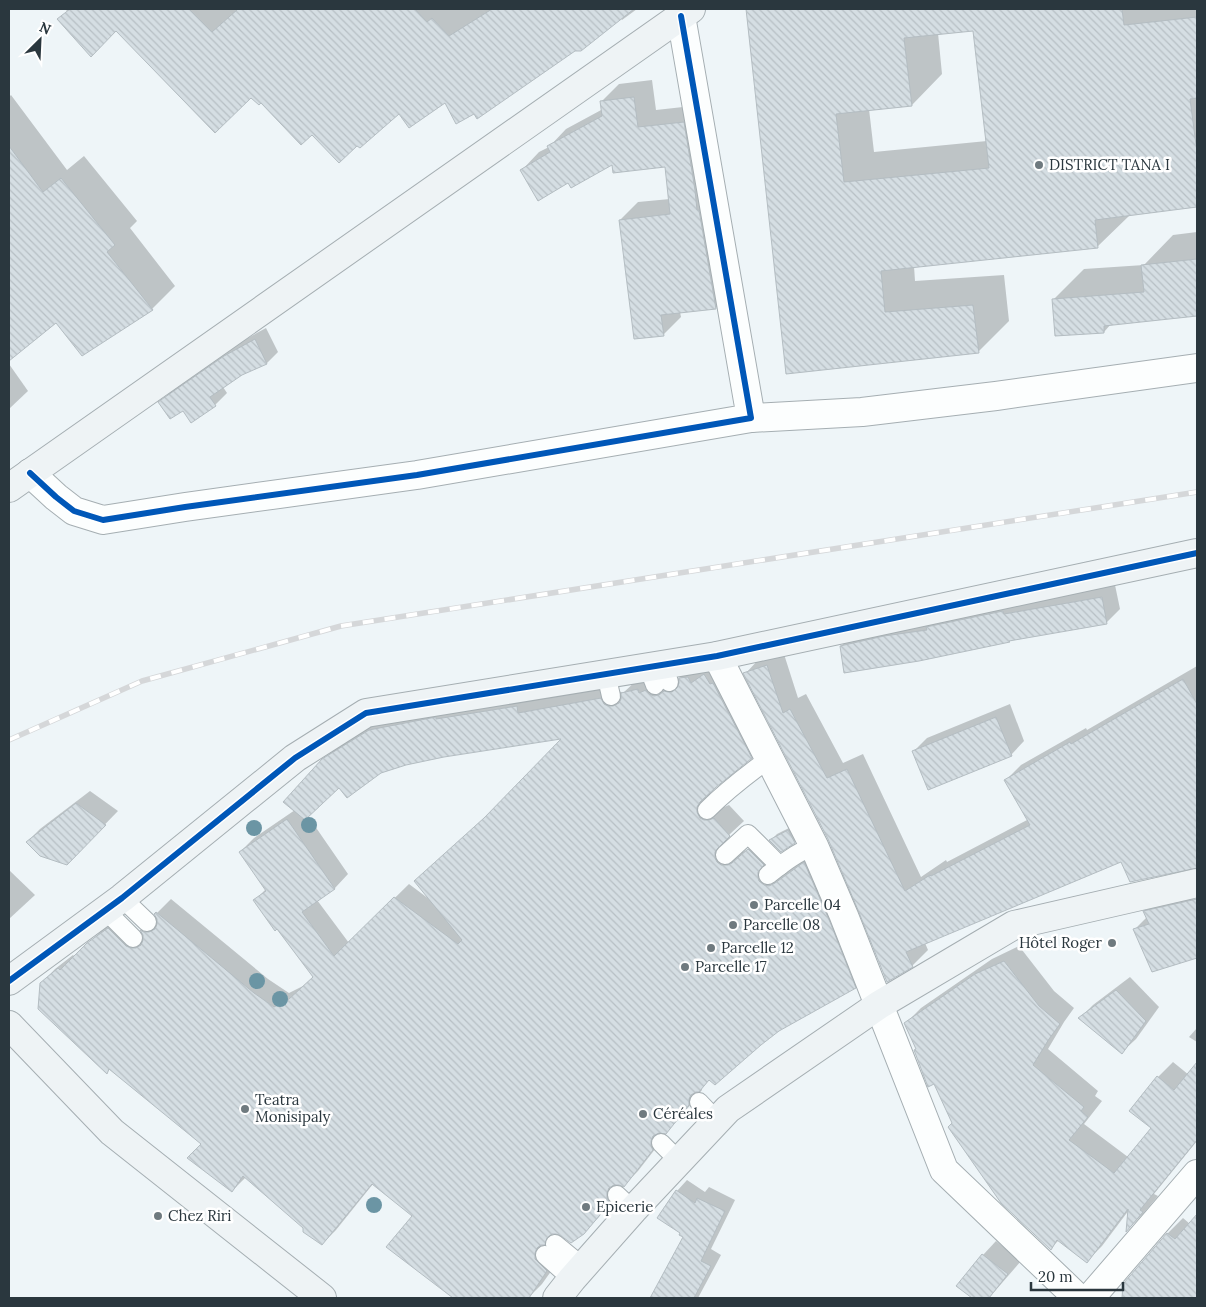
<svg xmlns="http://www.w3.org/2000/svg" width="1206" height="1307" viewBox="0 0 1206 1307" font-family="Lora,serif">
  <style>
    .shadow { fill: #0003; fill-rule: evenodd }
    .building { fill: url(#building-back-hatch); stroke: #b4bdc2; fill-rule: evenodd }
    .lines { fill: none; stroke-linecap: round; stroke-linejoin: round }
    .lane-casing { stroke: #a5aeb2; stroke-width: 20 }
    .street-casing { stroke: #a5aeb2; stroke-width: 30 }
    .secondary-casing { stroke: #a5aeb2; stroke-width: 30 }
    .lane { stroke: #fcfefe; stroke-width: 18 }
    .street { stroke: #fcfefe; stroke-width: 28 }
    .secondary { stroke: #eef3f5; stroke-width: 28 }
    .rail-casing { stroke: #d5d7d9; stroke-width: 5.5 }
    .rail { stroke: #fff; stroke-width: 4; stroke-dasharray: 11; stroke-linecap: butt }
    .cycleway-casing { stroke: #fff; stroke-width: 9 }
    .cycleway { stroke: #0057b8; stroke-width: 6 }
    .tree { fill: #6b95a4 }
    .poi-dot { fill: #6f7a7f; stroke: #fff; stroke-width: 2 }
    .labels { text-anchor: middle; stroke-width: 5; stroke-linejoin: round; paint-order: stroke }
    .poi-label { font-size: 15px; fill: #2a373e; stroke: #fff; text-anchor: start }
  </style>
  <defs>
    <pattern id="building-back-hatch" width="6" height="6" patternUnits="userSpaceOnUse" patternTransform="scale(1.25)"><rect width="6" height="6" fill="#d5dee3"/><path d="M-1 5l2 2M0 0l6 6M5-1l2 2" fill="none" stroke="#b7bfc4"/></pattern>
  </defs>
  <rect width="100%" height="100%" fill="#eef5f8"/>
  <g class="shadow">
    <path d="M 65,9 L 637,9 L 622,20 L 621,18 L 574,50 L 474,113 L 445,101 L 312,134 L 261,101 L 117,29 L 67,11 Z"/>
    <path d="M 747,9 L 1197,9 L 1197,206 L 1128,214 L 1129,216 L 1098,246 L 914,266 L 915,281 L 1004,275 L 1009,321 L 978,352 L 788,372 ZM 974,29 L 987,141 L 874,152 L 869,109 L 912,105 L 942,74 L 938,33 Z"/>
    <path d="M 652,80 L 656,110 L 701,105 L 733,290 L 716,308 L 680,312 L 681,317 L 663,335 L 620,220 L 638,202 L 670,199 L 666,166 L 613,163 L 568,181 L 522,170 L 539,152 L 549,147 L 566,129 L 603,109 L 602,101 L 619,84 Z"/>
    <path d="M 11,95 L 67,170 L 84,156 L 137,221 L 130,228 L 175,286 L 152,309 L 57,322 L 9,360 L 9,97 Z"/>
    <path d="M 1197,232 L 1197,315 L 1111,324 L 1104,332 L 1053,300 L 1084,269 L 1144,265 L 1173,235 Z"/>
    <path d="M 266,328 L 278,352 L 267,363 L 242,374 L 223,387 L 227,393 L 215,405 L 183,409 L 160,403 L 171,391 L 237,344 Z"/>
    <path d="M 9,364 L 28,391 L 9,409 Z"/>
    <path d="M 1115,585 L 1120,609 L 1106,623 L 1011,639 L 1009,641 L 919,660 L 841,646 L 854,633 Z"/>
    <path d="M 783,651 L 798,698 L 806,694 L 843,763 L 863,754 L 921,877 L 946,860 L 947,862 L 1029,819 L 1006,780 L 1021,765 L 1086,728 L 1087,730 L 1197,666 L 1197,867 L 1122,860 L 925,943 L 928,950 L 912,966 L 829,838 L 745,674 L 760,658 Z"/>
    <path d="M 718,661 L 765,743 L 751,757 L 711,791 L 710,798 L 718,806 L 724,807 L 729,805 L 744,821 L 730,834 L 728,837 L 728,843 L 736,851 L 743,852 L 748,849 L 762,836 L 777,850 L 772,856 L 784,872 L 790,870 L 818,850 L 869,973 L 855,987 L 779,1030 L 710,1079 L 702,1087 L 702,1090 L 680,1118 L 665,1133 L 666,1135 L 638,1171 L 623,1186 L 623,1188 L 598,1218 L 583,1233 L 555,1232 L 548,1239 L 559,1260 L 542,1284 L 528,1298 L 526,1295 L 523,1298 L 455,1298 L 388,1247 L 414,1216 L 373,1184 L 336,1230 L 322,1244 L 246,1177 L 232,1191 L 203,1143 L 110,1069 L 107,1072 L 41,984 L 55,969 L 73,955 L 75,957 L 103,929 L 122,915 L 140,932 L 144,934 L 141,930 L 155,917 L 159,919 L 156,914 L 171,899 L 268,979 L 289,993 L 305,985 L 314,977 L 255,900 L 266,889 L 240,852 L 254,838 L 295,810 L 323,760 L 338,746 L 384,716 L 615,685 L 617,690 L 623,693 L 637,680 L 675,681 L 679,678 L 680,678 L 694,664 ZM 564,737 L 497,807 L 429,899 L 409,884 L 349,943 L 317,900 L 335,888 L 348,874 L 308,816 L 339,787 L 405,763 L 444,756 Z"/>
    <path d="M 1010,704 L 1024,741 L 1011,755 L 914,751 L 927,738 Z"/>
    <path d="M 90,791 L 118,811 L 80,850 L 27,842 L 40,829 Z"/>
    <path d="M 795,825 L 801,836 L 794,842 L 771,840 L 777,834 Z"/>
    <path d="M 9,870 L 35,895 L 9,919 Z"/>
    <path d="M 1191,891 L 1197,912 L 1197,955 L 1194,958 L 1135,929 L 1147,917 L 1144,912 L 1158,899 Z"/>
    <path d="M 1019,946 L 1054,991 L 1074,1008 L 1064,1022 L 1048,1049 L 1098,1091 L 1095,1096 L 1102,1101 L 1084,1124 L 1128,1157 L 1153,1128 L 1158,1077 L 1173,1062 L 1189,1075 L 1197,1064 L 1197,1109 L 1185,1124 L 1197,1135 L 1197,1141 L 1154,1194 L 1158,1196 L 1142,1215 L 1128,1229 L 1129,1210 L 1102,1246 L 1087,1261 L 1059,1240 L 1051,1248 L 953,1124 L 935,1082 L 917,1049 L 906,1023 L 921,1008 L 992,959 Z"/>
    <path d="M 1130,977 L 1159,1007 L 1136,1039 L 1122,1052 L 1080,1018 L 1093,1005 Z"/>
    <path d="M 1197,1028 L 1197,1042 L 1189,1037 Z"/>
    <path d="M 687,1180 L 705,1192 L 709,1187 L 735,1200 L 711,1249 L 721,1255 L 698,1298 L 658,1298 L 660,1295 L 684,1237 L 677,1191 Z"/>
    <path d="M 1197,1216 L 1197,1298 L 1123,1298 L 1124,1284 L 1168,1233 L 1183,1218 L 1190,1224 Z"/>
    <path d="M 996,1241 L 1021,1261 L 989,1298 L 974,1298 L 958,1286 L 983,1255 Z"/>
  </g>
  <g class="building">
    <path d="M 70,9 L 189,9 L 212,32 L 238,9 L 415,9 L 427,22 L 432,18 L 449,36 L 492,9 L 634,9 L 581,51 L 575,51 L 477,119 L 474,114 L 456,124 L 445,103 L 409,128 L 399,114 L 360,148 L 357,146 L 339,163 L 312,135 L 301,145 L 261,103 L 259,105 L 251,98 L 215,133 L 116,31 L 91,57 L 57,19 Z"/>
    <path d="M 746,9 L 1122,9 L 1124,25 L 1197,17 L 1197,98 L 1190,99 L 1197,152 L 1197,207 L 1095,220 L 1098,248 L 881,271 L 885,312 L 973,305 L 979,353 L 786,374 ZM 973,31 L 989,168 L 844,182 L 836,114 L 912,106 L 904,38 Z"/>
    <path d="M 634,97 L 638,127 L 684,122 L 695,190 L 697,210 L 699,210 L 716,309 L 661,315 L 664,336 L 634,339 L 619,220 L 670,214 L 665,167 L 613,173 L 612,165 L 571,188 L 568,183 L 538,201 L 520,170 L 550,152 L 547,146 L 602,116 L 600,101 Z"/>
    <path d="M 9,146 L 43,192 L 61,178 L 115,245 L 107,252 L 153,310 L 82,356 L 56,323 L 9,361 Z"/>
    <path d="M 1197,259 L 1197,316 L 1104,326 L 1104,333 L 1055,336 L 1052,299 L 1144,292 L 1141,265 Z"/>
    <path d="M 255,339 L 267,364 L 242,375 L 210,397 L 216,406 L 191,423 L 183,411 L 170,419 L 158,402 L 224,356 Z"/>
    <path d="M 1102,597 L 1107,624 L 1009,641 L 1010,642 L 919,661 L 844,673 L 840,646 L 884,636 L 927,630 L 926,627 L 1003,611 L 1004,614 Z"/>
    <path d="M 767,665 L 783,713 L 790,709 L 827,778 L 847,769 L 905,891 L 930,875 L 931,876 L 1030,825 L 1004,780 L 1070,742 L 1071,744 L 1183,679 L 1197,704 L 1197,868 L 1130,882 L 1121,862 L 906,952 L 913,967 L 887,982 L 858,910 L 828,839 L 743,673 Z"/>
    <path d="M 704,674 L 710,684 L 713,683 L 752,758 L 715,788 L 700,802 L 697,807 L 697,812 L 700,818 L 704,820 L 709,820 L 714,818 L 730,836 L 718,848 L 715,852 L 715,858 L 717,862 L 721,865 L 728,865 L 732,863 L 748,849 L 764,865 L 758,872 L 758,877 L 759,881 L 764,885 L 769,886 L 775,883 L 804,862 L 830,922 L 856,988 L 779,1031 L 761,1045 L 715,1085 L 709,1080 L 699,1092 L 696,1092 L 691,1095 L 689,1099 L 689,1105 L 666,1134 L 659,1133 L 653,1136 L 651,1141 L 651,1146 L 653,1150 L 624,1187 L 619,1185 L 614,1185 L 609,1188 L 607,1193 L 607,1198 L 610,1203 L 584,1234 L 571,1243 L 561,1236 L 556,1234 L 552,1234 L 547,1238 L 545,1245 L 541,1245 L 537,1248 L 535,1253 L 535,1259 L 547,1271 L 529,1298 L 453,1298 L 386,1247 L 412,1216 L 372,1184 L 322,1245 L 303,1232 L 303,1228 L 243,1176 L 232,1192 L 187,1158 L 201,1144 L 109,1069 L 107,1074 L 38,1009 L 40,983 L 58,968 L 60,970 L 87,943 L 108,928 L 126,946 L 131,948 L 136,948 L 141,945 L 143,940 L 143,935 L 140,930 L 144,932 L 149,932 L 155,929 L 157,924 L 157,919 L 154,914 L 156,912 L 254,993 L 274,1007 L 289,999 L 313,977 L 277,929 L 275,931 L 253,900 L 266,891 L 239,852 L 287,819 L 335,889 L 302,912 L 334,956 L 394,897 L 458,944 L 462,940 L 414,881 L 484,818 L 561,739 L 444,757 L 406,765 L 381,773 L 347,798 L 339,788 L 305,820 L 283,802 L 322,759 L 369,730 L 436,717 L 436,719 L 517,706 L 518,713 L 601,698 L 604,704 L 608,706 L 613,706 L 619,703 L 621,699 L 621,693 L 638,689 L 639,693 L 646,690 L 649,694 L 654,696 L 659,695 L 664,691 L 668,692 L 672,692 L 677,688 L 679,683 L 679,678 L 688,677 L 691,683 Z"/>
    <path d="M 996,717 L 1012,756 L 928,790 L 912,751 Z"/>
    <path d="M 76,803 L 106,825 L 67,865 L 40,856 L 26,842 Z"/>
    <path d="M 788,830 L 795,843 L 781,852 L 769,840 Z"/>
    <path d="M 1197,899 L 1197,958 L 1152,972 L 1133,929 L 1149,924 L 1143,911 Z"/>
    <path d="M 1004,961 L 1039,1006 L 1060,1024 L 1049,1039 L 1033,1065 L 1084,1107 L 1081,1111 L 1088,1117 L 1069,1140 L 1114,1173 L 1151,1128 L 1129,1111 L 1157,1076 L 1174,1090 L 1197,1062 L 1197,1140 L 1140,1210 L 1143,1212 L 1126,1232 L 1128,1209 L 1087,1263 L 1057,1240 L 1051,1250 L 1001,1203 L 948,1127 L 952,1123 L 934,1084 L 928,1087 L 914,1050 L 916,1049 L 904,1023 L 975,974 Z"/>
    <path d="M 1116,990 L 1146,1021 L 1122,1054 L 1078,1018 Z"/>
    <path d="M 676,1190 L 695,1203 L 697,1198 L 725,1211 L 701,1261 L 711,1266 L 694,1298 L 650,1298 L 683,1237 L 679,1235 L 680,1233 L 657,1218 Z"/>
    <path d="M 1197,1214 L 1197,1298 L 1122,1298 L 1123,1284 L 1167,1233 L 1175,1239 Z"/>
    <path d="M 982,1254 L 1008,1274 L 989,1298 L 972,1298 L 956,1286 Z"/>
  </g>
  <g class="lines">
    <defs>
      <g id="lane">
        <path d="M 663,665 L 669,682"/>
        <path d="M 648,667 L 655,685"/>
        <path d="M 606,674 L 611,696"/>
        <path d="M 707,810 C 726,791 748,774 770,758"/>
        <path d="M 725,855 L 748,834 L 780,866"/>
        <path d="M 768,875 C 782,864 797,852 814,846"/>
        <path d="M 122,898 L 147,922"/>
        <path d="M 106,911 L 133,938"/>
        <path d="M 699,1102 L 716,1120"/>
        <path d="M 661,1143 L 678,1160"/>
        <path d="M 617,1195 L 633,1210"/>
        <path d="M 555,1244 L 583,1267"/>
        <path d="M 545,1255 L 572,1279"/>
      </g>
      <g id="street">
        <path d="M 751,418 L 862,412 L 996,396 L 1197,368"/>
        <path d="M 30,473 L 56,497 L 74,511 L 103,520 L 185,507 L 417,475 L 751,418 L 681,16"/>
        <path d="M 717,656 L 814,846 L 844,916 L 944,1170 L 1078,1298"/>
        <path d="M 1090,1298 L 1197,1174"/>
      </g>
      <g id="secondary">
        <path d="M 9,488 L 691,9"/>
        <path d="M 9,981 L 122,898 L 295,758 L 366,713 L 717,656 L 1197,553"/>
        <path d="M 9,1025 L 112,1132 L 322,1298"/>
        <path d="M 557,1298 L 572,1279 L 633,1210 L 728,1109 L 879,1005 L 1014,925 L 1197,883"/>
      </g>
    </defs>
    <use href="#lane" class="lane-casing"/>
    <use href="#street" class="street-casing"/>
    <use href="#secondary" class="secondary-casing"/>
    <use href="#lane" class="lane"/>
    <use href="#street" class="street"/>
    <use href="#secondary" class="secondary"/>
    <defs>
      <path id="rail" d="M 9,740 L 142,681 L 341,626 L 1197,492"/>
    </defs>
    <use href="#rail" class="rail-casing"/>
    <use href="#rail" class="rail"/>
    <defs>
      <g id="cycleway">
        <path d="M 30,473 L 56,497 L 74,511 L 103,520 L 185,507 L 417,475 L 751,418 L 681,16"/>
        <path d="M 9,981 L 122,898 L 295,758 L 366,713 L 717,656 L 1197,553"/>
      </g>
    </defs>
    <use href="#cycleway" class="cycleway-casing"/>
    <use href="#cycleway" class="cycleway"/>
  </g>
  <g class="tree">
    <circle cx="309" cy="825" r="8"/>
    <circle cx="254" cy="828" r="8"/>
    <circle cx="257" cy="981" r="8"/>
    <circle cx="280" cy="999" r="8"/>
    <circle cx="374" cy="1205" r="8"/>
  </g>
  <g class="poi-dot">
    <circle cx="1039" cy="165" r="5"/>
    <circle cx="754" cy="905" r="5"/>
    <circle cx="733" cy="925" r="5"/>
    <circle cx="1112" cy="943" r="5"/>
    <circle cx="711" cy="948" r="5"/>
    <circle cx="685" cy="967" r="5"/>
    <circle cx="245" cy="1109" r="5"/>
    <circle cx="643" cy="1114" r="5"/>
    <circle cx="586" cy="1207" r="5"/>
    <circle cx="158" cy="1216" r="5"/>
  </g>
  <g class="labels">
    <g class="poi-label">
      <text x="1049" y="170">DISTRICT TANA I</text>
      <text x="764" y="910">Parcelle 04</text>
      <text x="743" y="930">Parcelle 08</text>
      <text x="1102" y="948" text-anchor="end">Hôtel Roger</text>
      <text x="721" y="953">Parcelle 12</text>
      <text x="695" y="972">Parcelle 17</text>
      <text x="255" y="1105">Teatra<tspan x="255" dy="17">Monisipaly</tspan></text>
      <text x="653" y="1119">Céréales</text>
      <text x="596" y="1212">Epicerie</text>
      <text x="168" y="1221">Chez Riri</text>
    </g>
  </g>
  <rect width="1206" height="1307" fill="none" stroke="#2a373e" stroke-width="20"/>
  <g transform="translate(40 40) rotate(24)" stroke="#ffffff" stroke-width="4" paint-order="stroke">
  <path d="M0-4L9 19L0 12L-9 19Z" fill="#2a373e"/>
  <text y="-8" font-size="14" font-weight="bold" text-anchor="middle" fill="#2a373e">N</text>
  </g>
  <path d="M1031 1282v8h92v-8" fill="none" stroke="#2a373e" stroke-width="2.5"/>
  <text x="1038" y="1282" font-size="15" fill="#2a373e" stroke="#ffffff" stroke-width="4" paint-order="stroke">20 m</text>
</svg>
